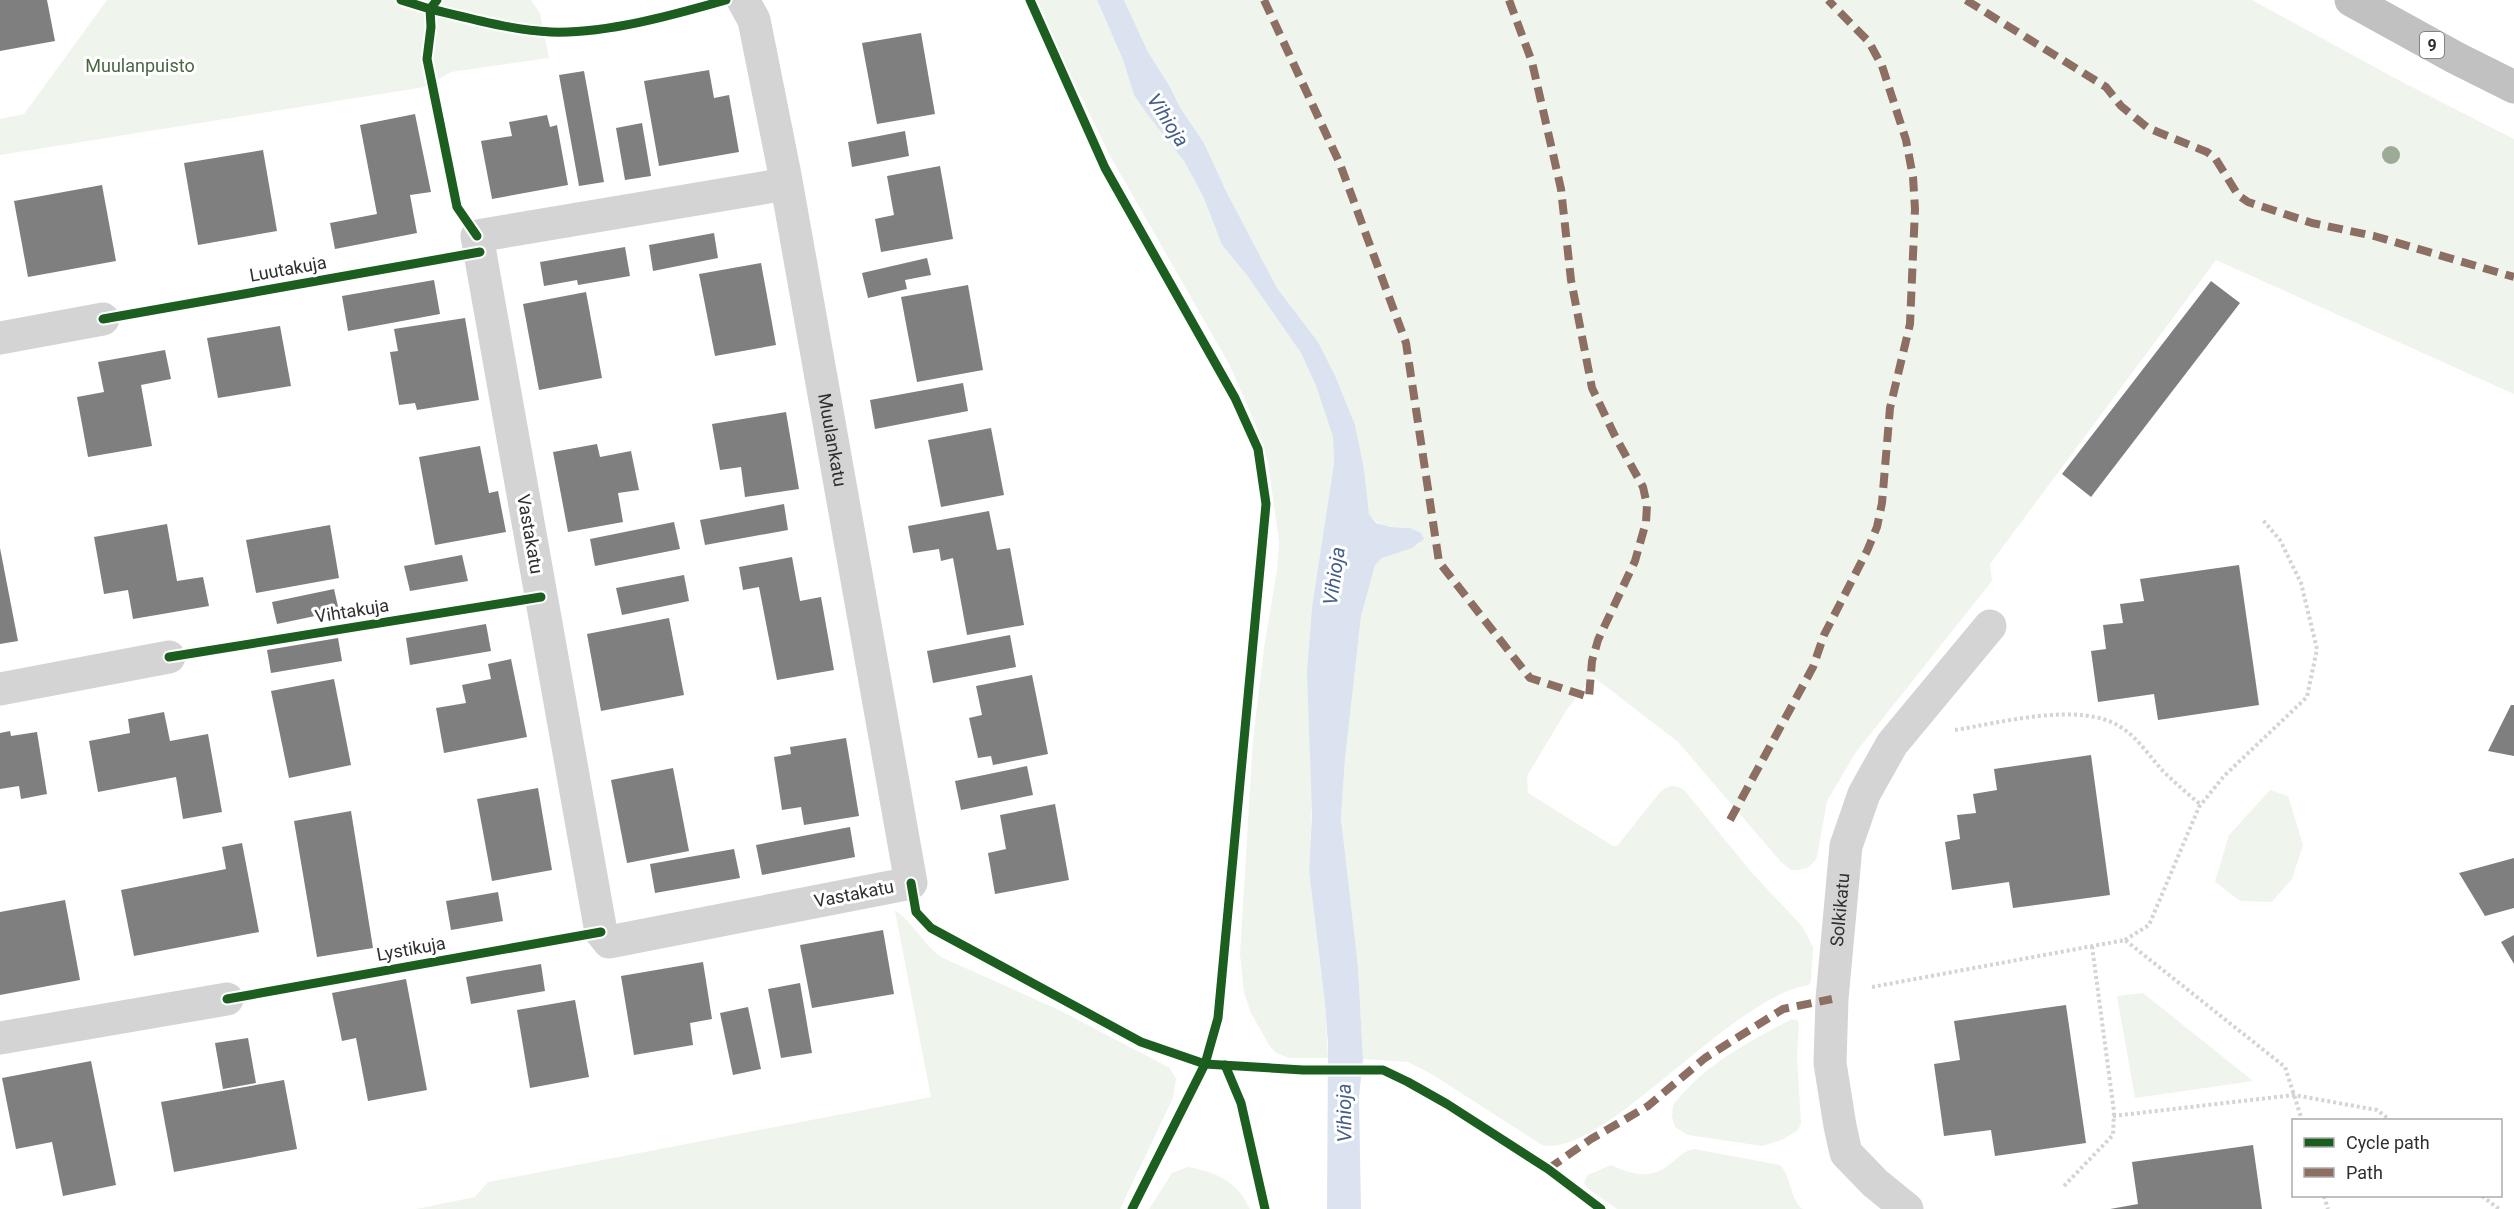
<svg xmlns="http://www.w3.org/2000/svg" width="2514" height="1209" viewBox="0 0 2514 1209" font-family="Roboto,sans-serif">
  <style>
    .green { fill: #eff4ed }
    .water { fill: #dce3f0 }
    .building { fill: #7f7f7f }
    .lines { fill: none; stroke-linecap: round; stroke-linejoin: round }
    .path { stroke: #d4d4d4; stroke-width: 4; stroke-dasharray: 3 3; stroke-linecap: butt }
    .minor { stroke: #d4d4d4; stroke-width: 33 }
    .highway { stroke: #c1c1c1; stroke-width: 33 }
    .quiet { stroke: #8d6e63; stroke-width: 8; stroke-dasharray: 15 8; stroke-linecap: butt }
    .cycleway-casing { stroke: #fff; stroke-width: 13 }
    .cycleway { stroke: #1b5e20; stroke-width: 9 }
    .tree { fill: #9bab96 }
    .labels { text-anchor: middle; stroke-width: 6; stroke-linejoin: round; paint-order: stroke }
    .shield { fill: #fff; stroke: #6d6d6d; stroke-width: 1.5 }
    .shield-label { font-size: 16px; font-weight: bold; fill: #2f2f2f }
    .park-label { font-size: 18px; fill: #496741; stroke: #fff }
    .street-label { font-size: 18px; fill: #2f2f2f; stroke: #fff }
    .water-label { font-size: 20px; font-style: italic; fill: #455e89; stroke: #fff }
  </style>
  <rect width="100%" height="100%" fill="#fff"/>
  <g class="green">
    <path d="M 107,0 L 531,0 L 540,13 L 549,58 L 451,72 L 425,87 L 0,155 L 0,119 L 24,114 Z"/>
    <path d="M 1034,0 L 1097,0 L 1123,60 L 1134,95 L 1147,114 L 1184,161 L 1203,196 L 1222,245 L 1246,274 L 1301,353 L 1316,386 L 1333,437 L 1334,464 L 1323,546 L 1309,871 L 1325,1004 L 1328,1058 L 1289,1058 L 1276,1053 L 1269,1045 L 1251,1013 L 1244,993 L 1240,954 L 1253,739 L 1264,648 L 1277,570 L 1279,542 L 1268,462 L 1255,423 L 1229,364 L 1109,154 Z"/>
    <path d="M 1124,0 L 2252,0 L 2402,82 L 2514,139 L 2514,394 L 2216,260 L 1990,564 L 1992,581 L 1856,752 L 1827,801 L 1817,857 C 1811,869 1803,870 1791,870 L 1781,862 L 1678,742 L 1595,678 L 1591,678 L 1566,711 L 1527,776 L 1528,793 L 1613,846 L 1618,845 L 1661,791 C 1671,784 1676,785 1685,791 L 1752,873 L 1802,926 L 1813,947 L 1811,981 L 1809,985 C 1731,996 1603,1159 1542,1145 L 1433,1075 L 1408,1062 L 1363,1059 L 1358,966 L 1341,818 L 1345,759 L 1361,617 L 1375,565 L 1382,558 L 1420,544 L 1410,528 C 1394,527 1379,528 1369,514 L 1318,342 L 1277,288 L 1226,191 L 1204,143 L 1181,109 L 1169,85 L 1148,52 Z"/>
    <path d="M 2270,790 L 2288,796 L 2303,845 L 2292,879 L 2272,902 L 2240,901 L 2215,882 L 2229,835 Z"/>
    <path d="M 895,911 C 905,913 926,947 941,957 L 1059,1010 L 1170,1068 L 1176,1079 L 1173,1098 L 1120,1209 L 416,1209 L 475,1197 L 488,1182 L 931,1097 Z"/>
    <path d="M 2143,993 L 2253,1081 L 2135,1098 L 2117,996 Z"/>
    <path d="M 1792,1019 L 1797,1020 L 1799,1023 L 1797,1056 L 1801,1123 L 1798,1130 L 1782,1140 L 1762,1146 L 1688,1135 L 1675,1127 L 1672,1117 L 1673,1105 C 1704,1065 1748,1042 1792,1019 Z"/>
    <path d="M 1694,1149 L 1780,1165 C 1792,1177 1789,1199 1803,1209 L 1617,1209 L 1587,1188 L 1584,1182 L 1588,1175 L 1611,1165 C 1629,1173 1648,1180 1666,1167 C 1677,1160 1680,1152 1694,1149 Z"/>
    <path d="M 1188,1167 C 1217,1172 1237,1182 1250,1209 L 1149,1209 L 1172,1173 Z"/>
  </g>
  <path class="water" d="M 1097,0 L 1124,0 L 1148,52 L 1169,85 L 1181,109 L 1204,143 L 1226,191 L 1277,288 L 1318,342 L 1336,378 L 1355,425 L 1364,470 L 1369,514 L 1376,523 L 1391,527 L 1410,528 L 1421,533 L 1424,539 L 1412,548 L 1382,558 L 1375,565 L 1361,617 L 1345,759 L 1341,818 L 1358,966 L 1363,1059 L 1359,1097 L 1361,1209 L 1327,1209 L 1328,1045 L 1325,1004 L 1309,871 L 1312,814 L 1307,672 L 1312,608 L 1334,464 L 1333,437 L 1316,386 L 1301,353 L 1246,274 L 1222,245 L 1203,196 L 1184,161 L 1147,114 L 1134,95 L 1123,60 Z"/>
  <g class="building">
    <path d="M 0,0 L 47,0 L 55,41 L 0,51 Z"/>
    <path d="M 921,33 L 935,114 L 877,124 L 862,43 Z"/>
    <path d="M 709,70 L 714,98 L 729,95 L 739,152 L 659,166 L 644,81 Z"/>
    <path d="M 584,71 L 604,182 L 579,186 L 559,75 Z"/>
    <path d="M 415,114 L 431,192 L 410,195 L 417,233 L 335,249 L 330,223 L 377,214 L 360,125 Z"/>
    <path d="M 547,115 L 550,127 L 557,125 L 568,185 L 492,199 L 481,141 L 512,136 L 509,122 Z"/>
    <path d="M 642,123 L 651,176 L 625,180 L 616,128 Z"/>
    <path d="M 905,131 L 909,156 L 852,167 L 848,142 Z"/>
    <path d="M 263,150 L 277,231 L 198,245 L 184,163 Z"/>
    <path d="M 940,166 L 953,239 L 881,252 L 875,219 L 894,215 L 887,176 Z"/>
    <path d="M 102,185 L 116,261 L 28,277 L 14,201 Z"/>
    <path d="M 714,233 L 718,258 L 653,271 L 649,245 Z"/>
    <path d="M 625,247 L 630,276 L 578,285 L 577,280 L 544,286 L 540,262 Z"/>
    <path d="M 927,258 L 931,275 L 905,280 L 907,289 L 868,298 L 862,273 Z"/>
    <path d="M 761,263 L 776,345 L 715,356 L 699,274 Z"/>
    <path d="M 434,280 L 440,314 L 348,331 L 342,296 Z"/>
    <path d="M 2211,281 L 2240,303 L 2091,497 L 2062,474 Z"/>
    <path d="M 968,285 L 983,370 L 917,382 L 901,297 Z"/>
    <path d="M 586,292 L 602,378 L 539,390 L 523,304 Z"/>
    <path d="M 465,318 L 479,400 L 417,410 L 415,403 L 399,405 L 390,352 L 398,351 L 394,329 Z"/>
    <path d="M 280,326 L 291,386 L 218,398 L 207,338 Z"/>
    <path d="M 165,350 L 171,379 L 141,385 L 152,446 L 88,457 L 77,397 L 104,392 L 98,362 Z"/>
    <path d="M 963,383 L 968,411 L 875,429 L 870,400 Z"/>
    <path d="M 786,412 L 799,489 L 745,497 L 741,467 L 720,470 L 712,424 Z"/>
    <path d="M 991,428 L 1004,495 L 941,507 L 928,440 Z"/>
    <path d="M 597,444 L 600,457 L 631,451 L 639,490 L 618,493 L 623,522 L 568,532 L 553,452 Z"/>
    <path d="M 480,446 L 489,493 L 498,491 L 506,532 L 435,545 L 419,457 Z"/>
    <path d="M 784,504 L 788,530 L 705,545 L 700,520 Z"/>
    <path d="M 989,511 L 997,550 L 1010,548 L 1024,625 L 967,635 L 953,558 L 941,561 L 939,549 L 913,553 L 908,526 Z"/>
    <path d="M 674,522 L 680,549 L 595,566 L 590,539 Z"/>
    <path d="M 167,524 L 177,581 L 203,577 L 209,606 L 133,619 L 128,590 L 104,594 L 94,537 Z"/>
    <path d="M 330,525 L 339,578 L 256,593 L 246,540 Z"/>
    <path d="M 0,548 L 18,641 L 0,644 Z"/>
    <path d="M 462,555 L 468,581 L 410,591 L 404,566 Z"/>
    <path d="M 792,557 L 800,601 L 821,597 L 834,670 L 777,680 L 759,587 L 743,590 L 739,567 Z"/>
    <path d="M 2239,565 L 2259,705 L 2158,720 L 2154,694 L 2098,702 L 2091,651 L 2106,649 L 2103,625 L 2123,623 L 2120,604 L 2144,601 L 2140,579 Z"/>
    <path d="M 684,575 L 689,601 L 622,615 L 616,588 Z"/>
    <path d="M 334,589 L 339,611 L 277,624 L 272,602 Z"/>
    <path d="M 669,618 L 684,695 L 601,711 L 587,634 Z"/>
    <path d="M 486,624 L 491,651 L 410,665 L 406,638 Z"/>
    <path d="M 1010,635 L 1016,667 L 933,683 L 927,651 Z"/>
    <path d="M 338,638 L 342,661 L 271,673 L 267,650 Z"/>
    <path d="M 511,659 L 527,737 L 444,753 L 436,708 L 466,703 L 462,685 L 491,679 L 488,664 Z"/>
    <path d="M 1032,675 L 1048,754 L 993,765 L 991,756 L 978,758 L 969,718 L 982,715 L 976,686 Z"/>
    <path d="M 334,679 L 351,765 L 289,778 L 271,691 Z"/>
    <path d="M 2511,705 L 2514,705 L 2514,756 L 2488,751 Z"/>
    <path d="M 164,712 L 170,741 L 208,734 L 222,812 L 183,819 L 176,777 L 98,792 L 89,741 L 130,733 L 128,719 Z"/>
    <path d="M 10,731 L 11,736 L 37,732 L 47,794 L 21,799 L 19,786 L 0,789 L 0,733 Z"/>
    <path d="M 846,738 L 859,816 L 804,825 L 801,807 L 782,810 L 774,757 L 791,754 L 790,747 Z"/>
    <path d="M 2091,755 L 2110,895 L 2013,908 L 2009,882 L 1952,890 L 1945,842 L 1960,839 L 1957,815 L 1976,813 L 1973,794 L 1997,790 L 1994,769 Z"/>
    <path d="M 1027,766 L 1033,795 L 961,810 L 955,781 Z"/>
    <path d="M 673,768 L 689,851 L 627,863 L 611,780 Z"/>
    <path d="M 538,788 L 552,870 L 492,881 L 477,799 Z"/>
    <path d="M 1055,804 L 1069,880 L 995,894 L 988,853 L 1006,849 L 1000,815 Z"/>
    <path d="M 351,811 L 373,948 L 317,957 L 294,821 Z"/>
    <path d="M 850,827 L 855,857 L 762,875 L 756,845 Z"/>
    <path d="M 242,843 L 259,932 L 134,956 L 121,890 L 226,869 L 222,847 Z"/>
    <path d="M 734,849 L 740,878 L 655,893 L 650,864 Z"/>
    <path d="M 2514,858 L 2514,908 L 2485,916 L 2459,873 Z"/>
    <path d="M 498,892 L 503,921 L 451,930 L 446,901 Z"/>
    <path d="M 65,900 L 80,980 L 0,995 L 0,912 Z"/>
    <path d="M 883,930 L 894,994 L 812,1008 L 800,945 Z"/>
    <path d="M 2514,935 L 2514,964 L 2501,942 Z"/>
    <path d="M 703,962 L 712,1019 L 690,1023 L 693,1045 L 634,1055 L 621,976 Z"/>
    <path d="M 541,964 L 545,991 L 471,1004 L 466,977 Z"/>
    <path d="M 406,979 L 427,1090 L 368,1101 L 356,1038 L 342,1041 L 332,993 Z"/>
    <path d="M 800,983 L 812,1053 L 781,1058 L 768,989 Z"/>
    <path d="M 575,1000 L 589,1077 L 530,1088 L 517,1010 Z"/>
    <path d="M 2066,1005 L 2086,1143 L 1995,1156 L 1991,1130 L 1944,1136 L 1934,1064 L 1960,1060 L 1954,1021 Z"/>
    <path d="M 748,1007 L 761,1069 L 733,1075 L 720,1013 Z"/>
    <path d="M 248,1038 L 256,1083 L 223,1089 L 215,1043 Z"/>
    <path d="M 91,1061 L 116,1185 L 63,1196 L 52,1142 L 16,1149 L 2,1078 Z"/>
    <path d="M 284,1080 L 297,1149 L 174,1172 L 161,1102 Z"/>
    <path d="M 2253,1145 L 2262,1209 L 2110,1209 L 2138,1204 L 2132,1162 Z"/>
  </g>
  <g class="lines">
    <g class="path">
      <path d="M 1955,730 C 2000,723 2082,700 2122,728 C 2139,739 2149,756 2163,771 C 2175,783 2188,794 2201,805"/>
      <path d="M 2125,940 L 2149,925 L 2199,807 L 2224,776 L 2307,697 L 2317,649 L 2301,583 L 2280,540 L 2262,519"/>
      <path d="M 1872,987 L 2125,940 L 2285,1067 L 2302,1120"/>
      <path d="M 2113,1116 L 2294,1095 L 2377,1110 L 2390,1120"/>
      <path d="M 2064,1186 L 2113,1135 L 2114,1112 L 2092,946"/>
      <path d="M 2324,1196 L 2328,1209"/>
      <path d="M 2482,1196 L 2499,1209"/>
    </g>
    <g class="minor">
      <path id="s1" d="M 743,0 L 754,20 L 785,175 L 911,883 L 609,942 L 601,932 L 477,236 L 786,184"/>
      <path d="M 0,338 L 103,319"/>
      <path d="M 0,689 L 169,657"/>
      <path d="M 0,1038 L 227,999"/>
      <path id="s2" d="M 1907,1209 L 1875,1183 L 1846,1153 L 1840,1126 L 1830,1063 L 1832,999 L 1846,846 L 1864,794 L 1892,744 L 1990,626"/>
    </g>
    <path class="highway" d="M 2351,0 L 2456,58 L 2514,87"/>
    <g class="quiet">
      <path d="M 1264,0 L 1340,164 L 1406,343 L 1439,562 L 1530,678 L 1589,697 L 1592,661 L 1598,640 L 1635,561 L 1646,522 L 1647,505 L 1643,487 L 1615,436 L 1592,388 L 1571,280 L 1561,189 L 1532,62 L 1509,0"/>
      <path d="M 1966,0 L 2106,87 L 2121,106 L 2148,128 L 2207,152 L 2215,158 L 2238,195 L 2248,202 L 2312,223 L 2374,236 L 2514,277"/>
      <path d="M 1730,820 L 1813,667 L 1824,635 L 1867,551 L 1877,527 L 1882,503 L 1890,408 L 1910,324 L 1915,209 L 1913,177 L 1906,140 L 1882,66 L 1869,42 L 1828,0"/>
      <path d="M 1548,1169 L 1591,1139 L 1648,1106 L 1705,1058 L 1783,1009 L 1832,999"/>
    </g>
    <defs>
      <g id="cycleway">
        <path d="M 401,0 L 430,9 L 431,27 L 427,59 L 457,207 L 477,236"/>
        <path d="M 437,0 L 430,9 C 469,18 510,30 551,32 C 607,34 673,15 726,0"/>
        <path d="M 1030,0 L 1105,168 L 1235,398 L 1258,449 L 1266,504 L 1218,1018 L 1205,1064 L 1132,1209"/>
        <path d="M 103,319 L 480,252"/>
        <path d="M 169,657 L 541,597"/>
        <path d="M 911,883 L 916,912 L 931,928 L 1141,1042 L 1205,1064 L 1303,1070 L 1383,1070 L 1408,1082 L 1447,1104 L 1548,1169 L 1601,1209"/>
        <path d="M 227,999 L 601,932"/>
        <path d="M 1225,1065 L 1241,1103 L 1265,1209"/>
      </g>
    </defs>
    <use href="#cycleway" class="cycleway-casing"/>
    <use href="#cycleway" class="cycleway"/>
  </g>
  <circle class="tree" cx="2391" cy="155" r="9"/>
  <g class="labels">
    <rect class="shield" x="2420" y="32" width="24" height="26" rx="4.5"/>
    <g class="shield-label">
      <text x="2432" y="51">9</text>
    </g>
    <g class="park-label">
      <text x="140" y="72">Muulanpuisto</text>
    </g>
    <g class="street-label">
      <text transform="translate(288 269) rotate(-10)" y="6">Luutakuja</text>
      <text dy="6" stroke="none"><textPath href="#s1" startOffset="450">Muulankatu</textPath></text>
      <text transform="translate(530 534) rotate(80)" y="6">Vastakatu</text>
      <text transform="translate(352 611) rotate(-9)" y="6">Vihtakuja</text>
      <text transform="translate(854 894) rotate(-11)" y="6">Vastakatu</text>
      <text dy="6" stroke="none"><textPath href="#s2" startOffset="328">Solkikatu</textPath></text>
      <text transform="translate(411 949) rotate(-10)" y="6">Lystikuja</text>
    </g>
    <g class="water-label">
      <text transform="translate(1168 120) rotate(57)" y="7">Vihioja</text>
      <text transform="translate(1334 576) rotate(-82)" y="7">Vihioja</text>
      <text transform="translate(1344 1113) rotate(-91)" y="7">Vihioja</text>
    </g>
  </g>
  <rect x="2292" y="1119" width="210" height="78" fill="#ffffff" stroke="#acacac" stroke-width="1.5"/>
  <rect x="2304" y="1138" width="30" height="9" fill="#1b5e20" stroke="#acacac" stroke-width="1.5"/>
  <text x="2346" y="1149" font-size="18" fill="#2f2f2f">Cycle path</text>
  <rect x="2304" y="1168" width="30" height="9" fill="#8d6e63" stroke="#acacac" stroke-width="1.5"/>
  <text x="2346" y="1179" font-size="18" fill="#2f2f2f">Path</text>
</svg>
